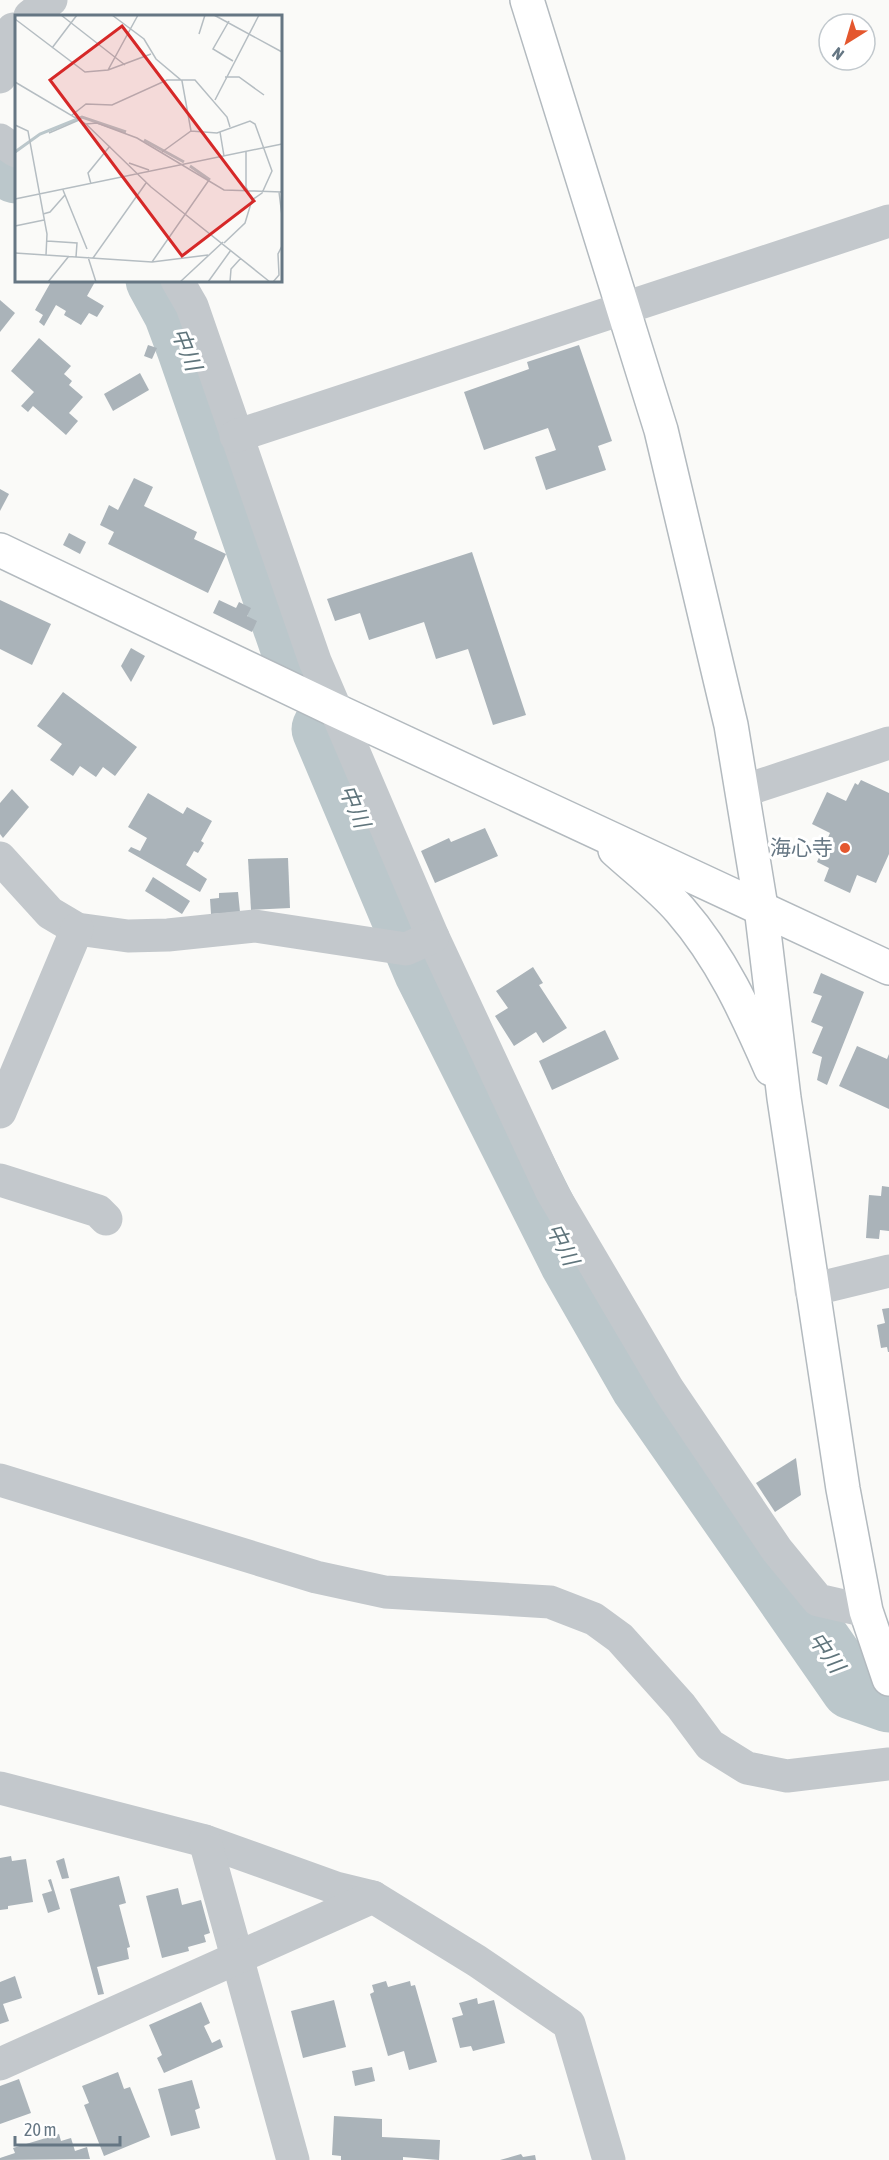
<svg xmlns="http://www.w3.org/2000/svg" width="889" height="2160" viewBox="0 0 889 2160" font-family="'Asap Condensed','Noto Sans JP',sans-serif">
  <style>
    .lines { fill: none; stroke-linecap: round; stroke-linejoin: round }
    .river { stroke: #bbc7cb; stroke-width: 63 }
    .building { fill: #aab3b9 }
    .secondary-casing { stroke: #b3babf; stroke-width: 36 }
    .street { stroke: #c3c8cc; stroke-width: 33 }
    .secondary { stroke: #fff; stroke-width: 33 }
    .poi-dot { fill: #e4572e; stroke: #fff; stroke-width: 2 }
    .labels { text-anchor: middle; stroke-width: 6; stroke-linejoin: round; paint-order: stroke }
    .poi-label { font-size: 21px; fill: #657683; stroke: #fff; text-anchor: end }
    .water-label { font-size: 22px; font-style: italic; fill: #60757c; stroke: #fff }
    .inset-river { fill: none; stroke: #bbc7cb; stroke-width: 3 }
    .inset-road { fill: none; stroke: #b5bdc2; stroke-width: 1.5 }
    .view { fill: #d62828; fill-opacity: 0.15; stroke: #d62828; stroke-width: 3 }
    .inset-edge { fill: none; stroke: #657683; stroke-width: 3 }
  </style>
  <rect width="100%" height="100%" fill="#fafaf8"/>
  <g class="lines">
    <g class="river">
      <path d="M 0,161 L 16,172"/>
      <path d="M 157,280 L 175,313 L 188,348 L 295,657"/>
      <path d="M 323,729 L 425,971 L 571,1262 L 642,1386 L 852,1688 L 889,1701"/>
    </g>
  </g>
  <g class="building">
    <path d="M 52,280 L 96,280 L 87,296 L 104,306 L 97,317 L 89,313 L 81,325 L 64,315 L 66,311 L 56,305 L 44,326 L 39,322 L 43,315 L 35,310 Z"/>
    <path d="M 0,300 L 15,313 L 0,332 Z"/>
    <path d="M 39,338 L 71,366 L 64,374 L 72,381 L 69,385 L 83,397 L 69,413 L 78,421 L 66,435 L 33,406 L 28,412 L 21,406 L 34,392 L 11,371 Z"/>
    <path d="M 148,345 L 157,348 L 152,359 L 144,356 Z"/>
    <path d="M 579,345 L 612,441 L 598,446 L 606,470 L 546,490 L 535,457 L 556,450 L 548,428 L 484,450 L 464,392 L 529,369 L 527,362 Z"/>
    <path d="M 140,373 L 149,390 L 113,411 L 104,394 Z"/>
    <path d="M 134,478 L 153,487 L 144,506 L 197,532 L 194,539 L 226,554 L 208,593 L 108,544 L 114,532 L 100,525 L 109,505 L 118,510 Z"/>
    <path d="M 0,489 L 9,494 L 0,511 Z"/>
    <path d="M 69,533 L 86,542 L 80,554 L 63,545 Z"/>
    <path d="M 472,552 L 526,715 L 493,725 L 468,649 L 436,659 L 424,622 L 369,640 L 360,613 L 335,621 L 327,599 Z"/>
    <path d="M 0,600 L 51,624 L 32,665 L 0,649 Z"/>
    <path d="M 219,600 L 236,608 L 239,602 L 251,608 L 247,616 L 257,621 L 252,632 L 213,613 Z"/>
    <path d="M 131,648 L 145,656 L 131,682 L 121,666 Z"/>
    <path d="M 63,692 L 137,747 L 115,776 L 103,767 L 96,777 L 80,766 L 73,776 L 50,760 L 62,744 L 37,726 Z"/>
    <path d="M 861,780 L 889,793 L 889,854 L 876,883 L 857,875 L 850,893 L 824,881 L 829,868 L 817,862 L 830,833 L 812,824 L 827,792 L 846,801 L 855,783 L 858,785 Z"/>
    <path d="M 12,789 L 29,807 L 3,838 L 0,834 L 0,803 Z"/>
    <path d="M 148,793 L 183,814 L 187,807 L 212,821 L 201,841 L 204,843 L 198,853 L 194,851 L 186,865 L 207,879 L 200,892 L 128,851 L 131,847 L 140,851 L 147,838 L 128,827 Z"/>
    <path d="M 485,828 L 498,856 L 435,883 L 421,851 L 449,838 L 451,842 Z"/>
    <path d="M 288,858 L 290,908 L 251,910 L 248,859 Z"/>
    <path d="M 153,877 L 190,901 L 182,914 L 145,891 Z"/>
    <path d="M 238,892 L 240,912 L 211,914 L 210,899 L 219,898 L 219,893 Z"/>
    <path d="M 533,967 L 543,983 L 539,985 L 567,1028 L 543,1043 L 536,1032 L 514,1046 L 495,1016 L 508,1008 L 496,991 Z"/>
    <path d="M 821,973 L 864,992 L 827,1085 L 817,1080 L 822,1057 L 812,1053 L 823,1027 L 811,1022 L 822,996 L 813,993 Z"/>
    <path d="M 605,1030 L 619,1059 L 552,1090 L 539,1061 Z"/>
    <path d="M 857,1046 L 887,1059 L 889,1054 L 889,1109 L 839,1086 Z"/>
    <path d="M 882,1186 L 889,1187 L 889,1231 L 880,1230 L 879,1239 L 866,1238 L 869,1195 L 881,1196 Z"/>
    <path d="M 889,1308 L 889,1352 L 888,1352 L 887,1347 L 881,1348 L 877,1325 L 885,1323 L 882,1309 Z"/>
    <path d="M 796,1458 L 801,1495 L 775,1512 L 756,1483 Z"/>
    <path d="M 11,1856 L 12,1861 L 26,1859 L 33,1902 L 8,1906 L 8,1909 L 0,1910 L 0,1858 Z"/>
    <path d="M 64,1858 L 69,1878 L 62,1879 L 56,1861 Z"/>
    <path d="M 119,1876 L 126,1903 L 119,1905 L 130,1947 L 127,1948 L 129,1959 L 97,1967 L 104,1994 L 98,1995 L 70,1889 Z"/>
    <path d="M 51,1879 L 60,1909 L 48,1913 L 42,1894 L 52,1891 L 48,1880 Z"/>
    <path d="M 178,1888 L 182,1905 L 201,1900 L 210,1933 L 204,1935 L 206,1942 L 188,1947 L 189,1951 L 162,1958 L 146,1896 Z"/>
    <path d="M 15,1976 L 22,1998 L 3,2004 L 9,2021 L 0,2024 L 0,1982 Z"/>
    <path d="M 386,1981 L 388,1987 L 410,1981 L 411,1986 L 415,1985 L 437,2062 L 409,2070 L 404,2051 L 388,2056 L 370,1994 L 374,1992 L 372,1985 Z"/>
    <path d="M 477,1998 L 478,2004 L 494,2000 L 505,2043 L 473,2051 L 471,2046 L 460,2048 L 452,2018 L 463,2015 L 459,2003 Z"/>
    <path d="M 334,2000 L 346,2047 L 303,2058 L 291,2011 Z"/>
    <path d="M 201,2002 L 210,2023 L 204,2026 L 212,2043 L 220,2039 L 223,2047 L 164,2073 L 157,2058 L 162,2055 L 149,2025 Z"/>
    <path d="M 372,2067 L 375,2081 L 355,2086 L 352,2071 Z"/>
    <path d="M 118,2072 L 124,2089 L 130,2087 L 150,2137 L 104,2156 L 84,2105 L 89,2103 L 82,2086 Z"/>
    <path d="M 19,2079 L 31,2113 L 0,2124 L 0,2086 Z"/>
    <path d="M 192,2080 L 200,2108 L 195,2110 L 200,2128 L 171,2136 L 158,2089 Z"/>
    <path d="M 334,2116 L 382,2119 L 382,2137 L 440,2140 L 439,2160 L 403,2157 L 403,2160 L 341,2160 L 341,2156 L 332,2155 Z"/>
    <path d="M 59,2134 L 61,2141 L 71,2138 L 75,2151 L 87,2147 L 90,2159 L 0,2160 L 0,2158 L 15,2153 L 13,2148 Z"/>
    <path d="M 521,2154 L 523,2157 L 535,2155 L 536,2160 L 500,2160 Z"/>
  </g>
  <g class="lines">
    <defs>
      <g id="secondary">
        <path d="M 527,0 L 661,430 L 731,725 L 761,907 L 784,1098 L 843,1489 L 866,1611 L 889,1679"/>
        <path d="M 0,550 L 335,710 L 889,968"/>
        <path d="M 615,850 C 637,870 661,888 680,910 C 721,957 746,1012 771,1069"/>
      </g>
    </defs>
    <use href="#secondary" class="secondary-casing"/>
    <g class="street">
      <path d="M 30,16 L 51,0"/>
      <path d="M 0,77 L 13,29"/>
      <path d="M 0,140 L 16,151"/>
      <path d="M 177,280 L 192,306 L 315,661 L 433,937 L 552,1192 L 668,1389 L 777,1550 L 818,1600 L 866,1611"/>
      <path d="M 236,436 L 889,221"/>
      <path d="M 743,791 L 889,743"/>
      <path d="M 0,858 L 50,913 L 77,929 L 128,936 L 168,935 L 255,926 L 406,949 L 433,937"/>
      <path d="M 0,1112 L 77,929"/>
      <path d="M 0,1180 L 98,1211 L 106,1219"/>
      <path d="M 811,1290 L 889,1271"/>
      <path d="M 0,1480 L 316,1577 L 385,1592 L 550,1602 L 594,1619 L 620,1638 L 681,1706 L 710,1745 L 747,1768 L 787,1776 L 889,1764"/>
      <path d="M 0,1788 L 205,1841 L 336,1888 L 373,1897"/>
      <path d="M 205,1841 L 293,2160"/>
      <path d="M 0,2064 L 373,1897 L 477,1961 L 569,2024 L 609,2160"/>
    </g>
    <use href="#secondary" class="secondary"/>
  </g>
  <circle class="poi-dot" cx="845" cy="848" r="6"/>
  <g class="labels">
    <g class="poi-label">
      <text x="833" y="855">海心寺</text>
    </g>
    <g class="water-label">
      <text transform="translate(187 349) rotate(68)" y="8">中川</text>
      <text transform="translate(355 806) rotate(67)" y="8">中川</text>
      <text transform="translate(563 1244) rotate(63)" y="8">中川</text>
      <text transform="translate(827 1652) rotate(55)" y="8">中川</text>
    </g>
  </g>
  <g transform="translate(15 15)">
    <rect width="267" height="267" fill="#fafaf8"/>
    <path class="inset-river" d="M 129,125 L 169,147M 0,137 L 25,119 L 67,102 L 111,117M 175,151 L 195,165"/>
    <path class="inset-road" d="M 46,0 L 110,50M 97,0 L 129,24 L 141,44 L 167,66 L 176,116M 199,0 L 267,37M 0,4 L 70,57 L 93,55 L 123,0M 214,6 L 198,34 L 218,46M 184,19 L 190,0M 37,33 L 62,0M 93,55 L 136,39M 210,62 L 224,62 L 249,80M 0,67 L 71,109 L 136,172 L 255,267M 200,85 L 244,0M 57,100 L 71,89 L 97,90 L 152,65 L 180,65 L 212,102 L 215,112M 71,109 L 82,108 L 122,123 L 209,175 L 267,177M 0,110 L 13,116 L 32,219 L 31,240M 205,117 L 209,141M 34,118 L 64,105M 147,137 L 176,116 L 202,118 L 235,106 L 240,109 L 257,156 L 247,178 L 237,185 L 230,208 L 209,228M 231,137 L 231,172 L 237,185M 114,148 L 134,155M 76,169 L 73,158 L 95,131M 48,175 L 72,234M 264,177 L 267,201M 0,184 L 267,129M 28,199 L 35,197 L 50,180M 0,211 L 29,205M 32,226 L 62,228 L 61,242M 0,238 L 137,247 L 193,240M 73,242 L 81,267M 78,243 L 131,168M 137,247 L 194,165M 33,267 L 54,241M 165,267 L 208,227M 193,267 L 216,235M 215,267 L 216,254 L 226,243M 258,267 L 264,260 L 263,239 L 267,231"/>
    <path class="view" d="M 107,11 L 239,186 L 167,241 L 35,65 Z"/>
    <rect width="267" height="267" class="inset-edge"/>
  </g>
  <g transform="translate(847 42) rotate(217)"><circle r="28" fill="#ffffff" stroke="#c1c8cd" stroke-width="1.5"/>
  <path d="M0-4.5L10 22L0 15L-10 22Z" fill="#e4572e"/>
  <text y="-9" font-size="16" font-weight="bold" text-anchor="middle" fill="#657683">N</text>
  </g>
  <path d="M15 2136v9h105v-9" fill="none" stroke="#657683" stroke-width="3"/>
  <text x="24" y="2136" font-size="18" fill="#657683" stroke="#ffffff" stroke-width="4.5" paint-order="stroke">20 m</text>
</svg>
